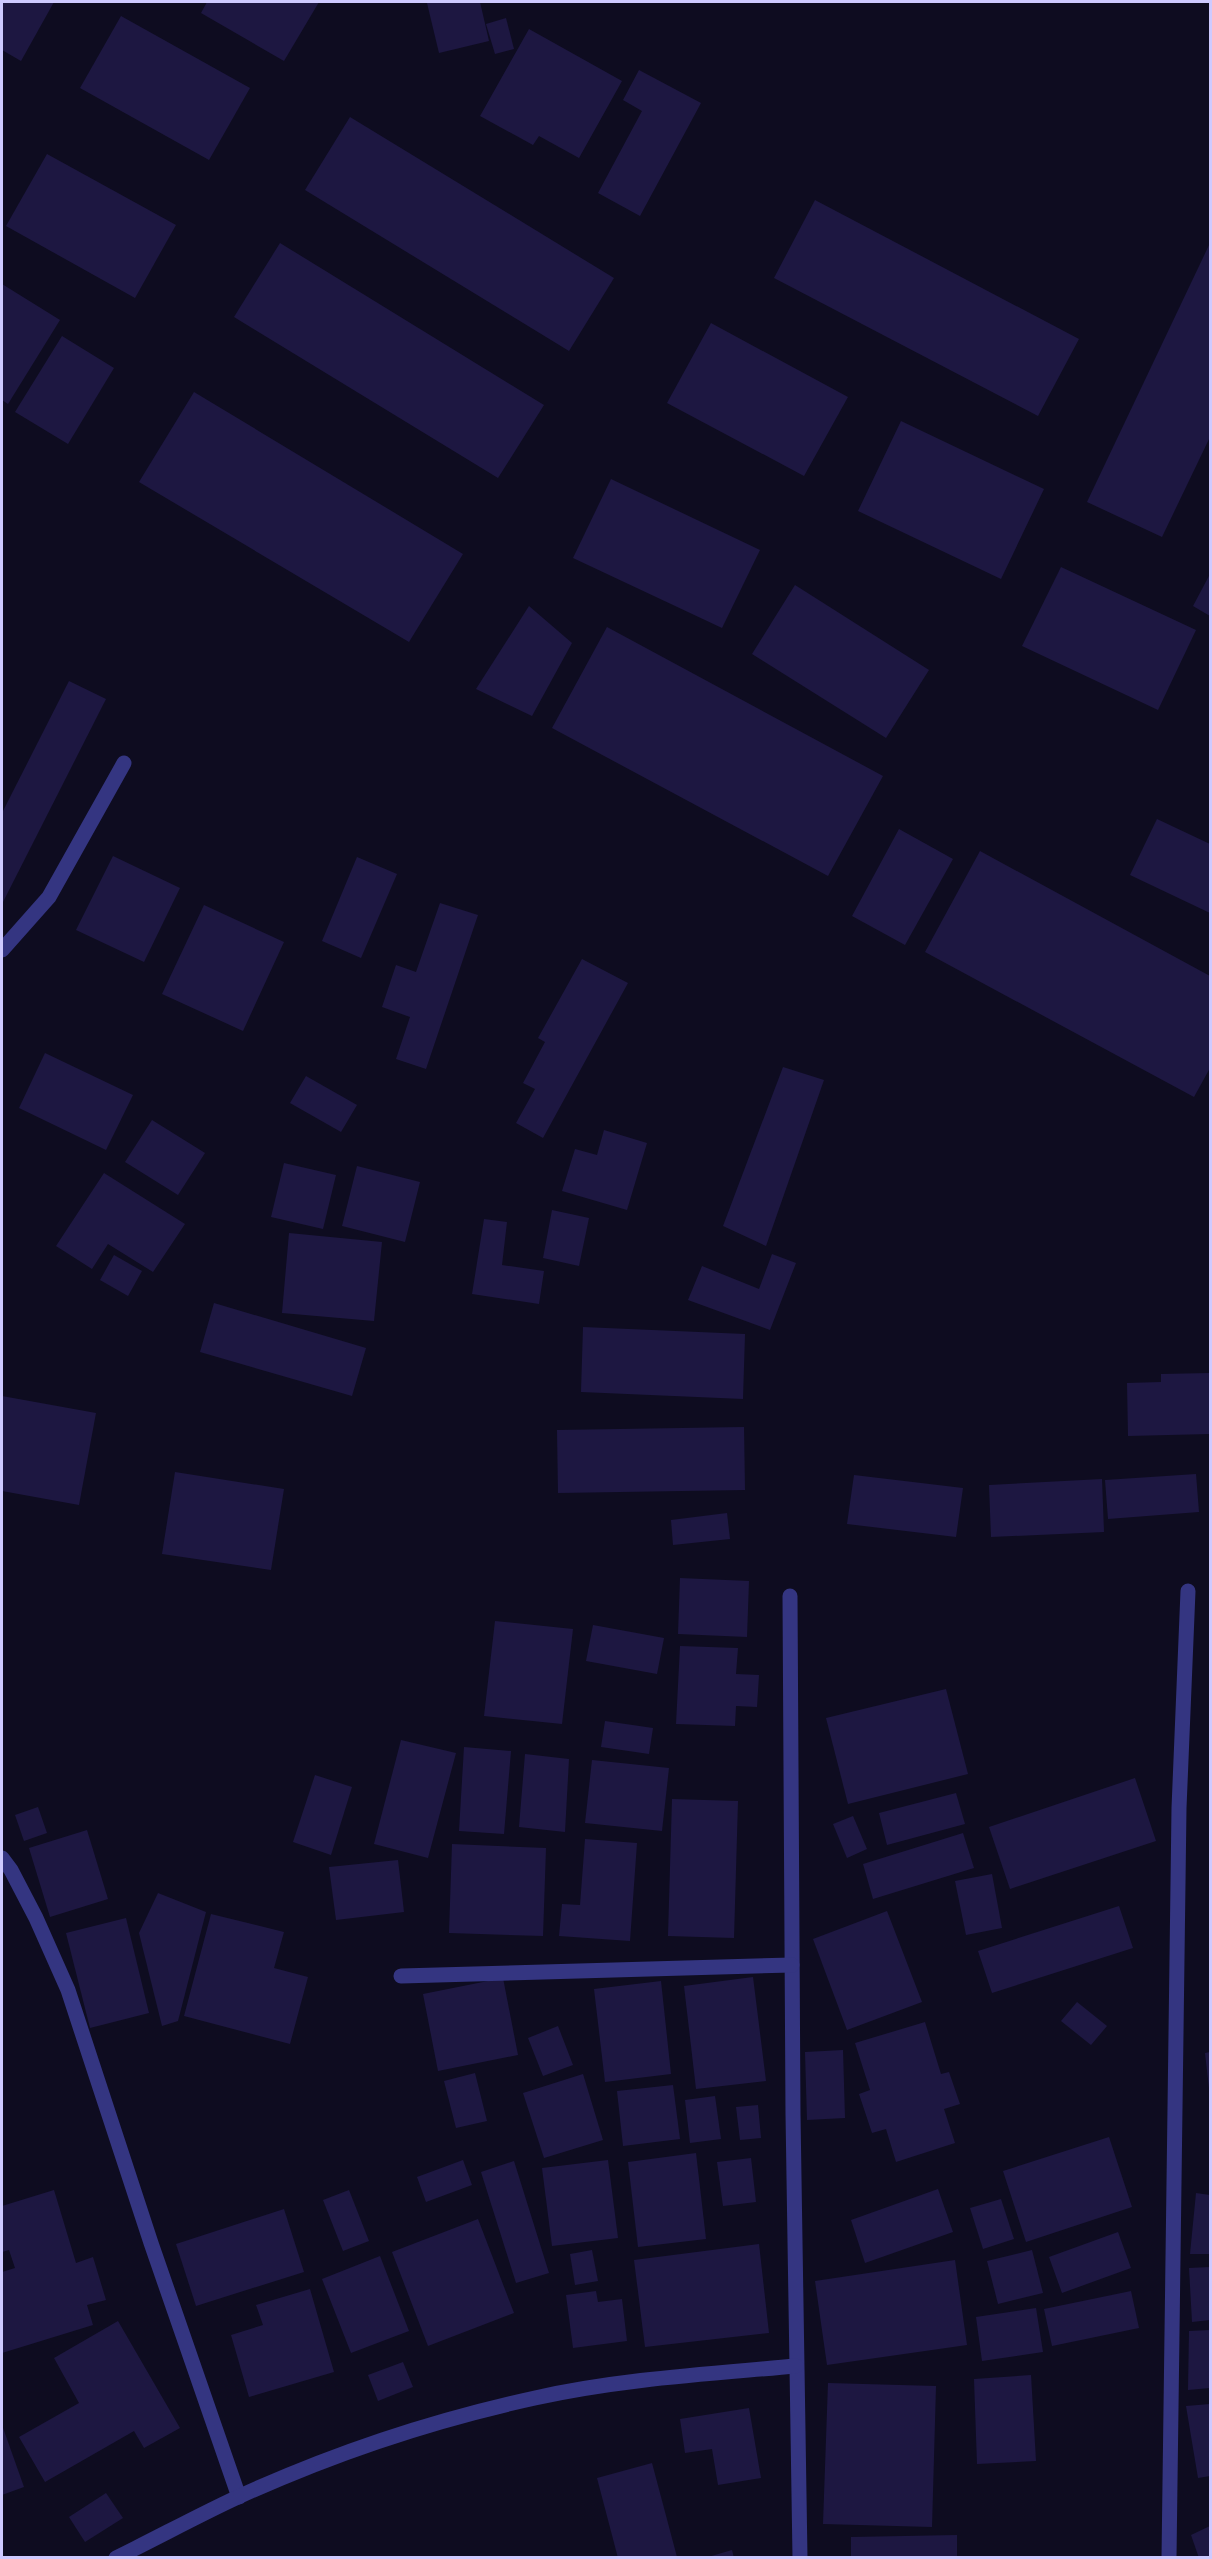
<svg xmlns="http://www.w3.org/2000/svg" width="1212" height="2559" viewBox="0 0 1212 2559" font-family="Ubuntu,sans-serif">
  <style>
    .building { fill: #1d1741 }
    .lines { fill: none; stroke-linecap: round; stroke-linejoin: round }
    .minor { stroke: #343581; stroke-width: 15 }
  </style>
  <rect width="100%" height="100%" fill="#0e0c20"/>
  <g class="building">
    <path d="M 2,2 L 54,2 L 21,61 L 2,50 Z"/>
    <path d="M 207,2 L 319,2 L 284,61 L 201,13 Z"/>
    <path d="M 435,2 L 480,2 L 489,41 L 439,53 L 427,3 Z"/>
    <path d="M 121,16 L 250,88 L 209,160 L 80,88 Z"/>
    <path d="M 506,18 L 514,49 L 495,54 L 486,24 Z"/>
    <path d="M 529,29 L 622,81 L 579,158 L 539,136 L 533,145 L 480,116 Z"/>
    <path d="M 639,70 L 701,103 L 640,216 L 598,193 L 642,111 L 623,100 Z"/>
    <path d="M 350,117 L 614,278 L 569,351 L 305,190 Z"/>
    <path d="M 47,154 L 176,225 L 135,298 L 6,226 Z"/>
    <path d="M 815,200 L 1079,339 L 1038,416 L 774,278 Z"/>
    <path d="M 280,243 L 544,405 L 498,478 L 234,317 Z"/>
    <path d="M 1210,243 L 1210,437 L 1162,537 L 1087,502 Z"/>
    <path d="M 2,284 L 60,320 L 8,404 L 2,400 Z"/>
    <path d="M 711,323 L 848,397 L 804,476 L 667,403 Z"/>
    <path d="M 62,336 L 114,368 L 68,444 L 15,412 Z"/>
    <path d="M 194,392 L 463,554 L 409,642 L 139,482 Z"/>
    <path d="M 901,421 L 1044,489 L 1001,579 L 858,511 Z"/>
    <path d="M 611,479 L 760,550 L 722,628 L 573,558 Z"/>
    <path d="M 1061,567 L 1196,630 L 1158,710 L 1022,646 Z"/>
    <path d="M 1210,574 L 1210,616 L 1193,606 Z"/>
    <path d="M 795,585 L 929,670 L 886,738 L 752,654 Z"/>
    <path d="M 529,606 L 572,643 L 532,716 L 476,689 Z"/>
    <path d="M 607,627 L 883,776 L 828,876 L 552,728 Z"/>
    <path d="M 69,681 L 106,699 L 3,902 L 2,813 Z"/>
    <path d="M 1157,819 L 1210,844 L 1210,913 L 1130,875 Z"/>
    <path d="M 899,829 L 953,859 L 905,945 L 852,916 Z"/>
    <path d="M 980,851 L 1210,976 L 1210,1068 L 1194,1097 L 925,952 Z"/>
    <path d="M 113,856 L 180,888 L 144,962 L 76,930 Z"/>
    <path d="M 357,857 L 397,874 L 361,958 L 322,941 Z"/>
    <path d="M 440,903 L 478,915 L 426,1069 L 396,1059 L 410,1017 L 382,1007 L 396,965 L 416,972 Z"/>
    <path d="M 204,905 L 284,942 L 243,1031 L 162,994 Z"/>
    <path d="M 582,959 L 628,983 L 543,1138 L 516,1123 L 535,1089 L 523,1083 L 545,1042 L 538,1038 Z"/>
    <path d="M 45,1053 L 133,1095 L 106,1150 L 19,1108 Z"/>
    <path d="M 783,1067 L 824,1080 L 766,1246 L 723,1226 Z"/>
    <path d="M 306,1076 L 357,1105 L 341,1132 L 290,1103 Z"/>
    <path d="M 152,1120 L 205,1153 L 178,1195 L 125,1162 Z"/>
    <path d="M 604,1130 L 647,1143 L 627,1210 L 562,1191 L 575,1149 L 597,1155 Z"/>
    <path d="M 284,1163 L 336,1175 L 323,1229 L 271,1217 Z"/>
    <path d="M 357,1166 L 420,1182 L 405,1242 L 342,1226 Z"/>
    <path d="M 104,1173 L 185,1224 L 153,1272 L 108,1244 L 92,1269 L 56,1246 Z"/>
    <path d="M 552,1210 L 589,1218 L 579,1266 L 543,1258 Z"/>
    <path d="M 484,1219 L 507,1222 L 502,1265 L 544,1271 L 539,1304 L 472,1294 Z"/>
    <path d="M 289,1233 L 382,1242 L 374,1321 L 282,1313 Z"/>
    <path d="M 772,1254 L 796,1263 L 770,1330 L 688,1300 L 702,1266 L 759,1289 Z"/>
    <path d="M 114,1255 L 142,1271 L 128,1296 L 100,1280 Z"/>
    <path d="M 214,1303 L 366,1348 L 352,1396 L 200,1352 Z"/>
    <path d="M 583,1327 L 745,1334 L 743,1399 L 581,1392 Z"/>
    <path d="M 1210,1373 L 1210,1434 L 1128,1436 L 1127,1383 L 1161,1382 L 1161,1374 Z"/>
    <path d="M 2,1396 L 96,1413 L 79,1505 L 2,1491 Z"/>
    <path d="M 744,1427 L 745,1490 L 558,1493 L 557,1430 Z"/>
    <path d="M 175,1472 L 284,1489 L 271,1570 L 162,1554 Z"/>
    <path d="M 1196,1474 L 1199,1512 L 1108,1519 L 1105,1480 Z"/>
    <path d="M 854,1475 L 963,1488 L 956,1537 L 847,1524 Z"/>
    <path d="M 1102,1479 L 1104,1532 L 991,1537 L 989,1485 Z"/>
    <path d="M 727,1513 L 730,1539 L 673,1545 L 671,1520 Z"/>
    <path d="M 680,1578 L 749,1581 L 747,1637 L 678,1634 Z"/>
    <path d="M 495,1621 L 573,1629 L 562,1724 L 484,1716 Z"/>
    <path d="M 593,1625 L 664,1638 L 657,1674 L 586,1661 Z"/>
    <path d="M 680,1646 L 738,1648 L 736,1674 L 759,1675 L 757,1707 L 736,1706 L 735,1726 L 676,1724 Z"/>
    <path d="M 946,1689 L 968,1774 L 848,1804 L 826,1718 Z"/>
    <path d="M 605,1721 L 653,1728 L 649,1754 L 601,1747 Z"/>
    <path d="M 401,1740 L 456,1753 L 428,1858 L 374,1844 Z"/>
    <path d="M 464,1747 L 511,1751 L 504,1834 L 459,1831 Z"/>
    <path d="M 525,1754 L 569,1759 L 565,1832 L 519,1827 Z"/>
    <path d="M 592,1760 L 669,1768 L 662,1831 L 585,1823 Z"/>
    <path d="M 315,1775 L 352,1787 L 331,1855 L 293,1842 Z"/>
    <path d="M 1135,1778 L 1156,1841 L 1010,1889 L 989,1827 Z"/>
    <path d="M 956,1793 L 965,1824 L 887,1845 L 879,1813 Z"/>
    <path d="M 672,1799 L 738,1801 L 734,1938 L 668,1936 Z"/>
    <path d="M 38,1807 L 47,1833 L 24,1841 L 15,1815 Z"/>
    <path d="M 853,1816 L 867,1849 L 847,1858 L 833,1824 Z"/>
    <path d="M 87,1830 L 108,1899 L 50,1917 L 29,1848 Z"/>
    <path d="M 963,1833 L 974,1868 L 873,1899 L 863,1864 Z"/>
    <path d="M 585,1839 L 637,1843 L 630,1941 L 559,1936 L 562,1904 L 580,1905 Z"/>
    <path d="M 452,1844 L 546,1848 L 543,1936 L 449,1933 Z"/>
    <path d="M 398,1860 L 404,1912 L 336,1920 L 329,1867 Z"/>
    <path d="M 992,1874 L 1002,1928 L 966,1935 L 955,1881 Z"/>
    <path d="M 158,1893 L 206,1912 L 178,2021 L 162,2026 L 139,1933 Z"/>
    <path d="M 1119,1906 L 1133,1948 L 992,1993 L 978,1951 Z"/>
    <path d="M 887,1911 L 922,2002 L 847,2030 L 813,1939 Z"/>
    <path d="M 211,1914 L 284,1932 L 274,1968 L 308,1977 L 290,2044 L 184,2016 Z"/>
    <path d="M 126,1918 L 149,2013 L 90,2028 L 66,1933 Z"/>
    <path d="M 753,1977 L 766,2081 L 696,2089 L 684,1986 Z"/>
    <path d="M 503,1978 L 518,2055 L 438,2071 L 423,1994 Z"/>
    <path d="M 661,1981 L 671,2074 L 605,2082 L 594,1989 Z"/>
    <path d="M 1077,2002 L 1107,2026 L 1091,2045 L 1061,2021 Z"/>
    <path d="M 925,2022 L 941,2074 L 949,2072 L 960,2104 L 944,2109 L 955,2143 L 896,2162 L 886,2129 L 872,2133 L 859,2094 L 870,2090 L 855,2043 Z"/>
    <path d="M 558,2026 L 573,2065 L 543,2076 L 528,2038 Z"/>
    <path d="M 843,2050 L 845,2118 L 807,2120 L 805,2052 Z"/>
    <path d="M 1210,2052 L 1210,2088 L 1209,2088 L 1205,2053 Z"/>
    <path d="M 475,2073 L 487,2121 L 456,2128 L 444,2081 Z"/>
    <path d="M 583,2074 L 603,2140 L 544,2158 L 523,2093 Z"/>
    <path d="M 673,2085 L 680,2139 L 623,2146 L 617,2091 Z"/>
    <path d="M 715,2096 L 721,2139 L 690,2143 L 685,2100 Z"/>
    <path d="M 758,2105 L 761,2138 L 740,2140 L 736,2107 Z"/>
    <path d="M 1109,2137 L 1132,2207 L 1026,2242 L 1003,2171 Z"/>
    <path d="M 696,2153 L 706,2239 L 638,2247 L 628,2162 Z"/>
    <path d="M 751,2158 L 756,2202 L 723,2206 L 717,2162 Z"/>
    <path d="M 463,2160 L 472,2185 L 426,2202 L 417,2177 Z"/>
    <path d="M 608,2160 L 618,2238 L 552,2246 L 542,2168 Z"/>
    <path d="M 514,2161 L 549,2273 L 516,2283 L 481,2172 Z"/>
    <path d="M 938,2189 L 953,2232 L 865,2263 L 851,2220 Z"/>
    <path d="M 54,2190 L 76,2263 L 93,2257 L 106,2300 L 87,2305 L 93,2325 L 2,2353 L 2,2272 L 15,2268 L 9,2250 L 2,2252 L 2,2206 Z"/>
    <path d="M 349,2190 L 369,2241 L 343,2251 L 323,2200 Z"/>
    <path d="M 1196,2193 L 1210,2195 L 1210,2254 L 1190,2254 Z"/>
    <path d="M 1001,2199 L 1014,2239 L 983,2249 L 970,2208 Z"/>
    <path d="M 284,2209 L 304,2272 L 196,2306 L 176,2244 Z"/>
    <path d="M 478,2219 L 514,2313 L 428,2346 L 392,2252 Z"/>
    <path d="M 1118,2232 L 1131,2268 L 1062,2293 L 1049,2257 Z"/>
    <path d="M 759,2244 L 769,2333 L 645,2347 L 634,2260 Z"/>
    <path d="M 592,2250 L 598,2281 L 575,2285 L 570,2254 Z"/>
    <path d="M 1032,2250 L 1043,2293 L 998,2304 L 987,2261 Z"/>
    <path d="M 380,2256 L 409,2331 L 351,2353 L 322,2279 Z"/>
    <path d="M 955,2260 L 967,2345 L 827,2365 L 815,2281 Z"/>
    <path d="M 1210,2267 L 1210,2320 L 1192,2322 L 1189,2268 Z"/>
    <path d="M 310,2289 L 334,2372 L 249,2397 L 231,2335 L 263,2325 L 256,2305 Z"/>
    <path d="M 596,2291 L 598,2302 L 622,2299 L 627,2341 L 573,2348 L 566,2295 Z"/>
    <path d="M 1131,2291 L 1139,2328 L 1052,2346 L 1044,2309 Z"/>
    <path d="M 1036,2308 L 1043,2352 L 982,2361 L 976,2317 Z"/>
    <path d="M 118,2321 L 180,2428 L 144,2448 L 134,2431 L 45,2482 L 19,2437 L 79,2403 L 54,2358 Z"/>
    <path d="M 1210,2330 L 1210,2388 L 1188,2390 L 1189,2331 Z"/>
    <path d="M 403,2362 L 413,2387 L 378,2401 L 368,2375 Z"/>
    <path d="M 1031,2375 L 1036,2461 L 977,2464 L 974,2379 Z"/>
    <path d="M 828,2383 L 936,2386 L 932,2527 L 823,2524 Z"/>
    <path d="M 1210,2404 L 1210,2476 L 1198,2478 L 1186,2406 Z"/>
    <path d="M 749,2408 L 761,2478 L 718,2485 L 712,2449 L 685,2453 L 680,2419 Z"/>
    <path d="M 2,2425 L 24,2487 L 2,2495 Z"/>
    <path d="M 652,2463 L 677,2557 L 618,2558 L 597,2478 Z"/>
    <path d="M 106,2493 L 123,2518 L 85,2542 L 69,2517 Z"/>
    <path d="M 1210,2526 L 1210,2558 L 1199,2558 L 1191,2535 Z"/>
    <path d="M 957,2535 L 957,2558 L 851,2558 L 851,2537 Z"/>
    <path d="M 732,2550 L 734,2558 L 708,2558 L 708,2557 Z"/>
  </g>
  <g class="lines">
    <g class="minor">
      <path d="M 2,950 L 49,897 L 124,763"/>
      <path d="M 790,1596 L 793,2114 L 800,2558"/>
      <path d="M 2,1858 L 11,1870 L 36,1918 L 68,1990 L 151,2243 L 239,2497"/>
      <path d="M 401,1976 L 792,1965"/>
      <path d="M 116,2558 C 157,2538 197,2516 238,2497 C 332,2454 434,2420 535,2398 C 620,2379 709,2374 796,2366"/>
      <path d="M 1169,2558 L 1179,1808 L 1188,1591"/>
    </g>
  </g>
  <rect width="1212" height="2559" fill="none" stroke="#cecaff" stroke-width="6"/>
</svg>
